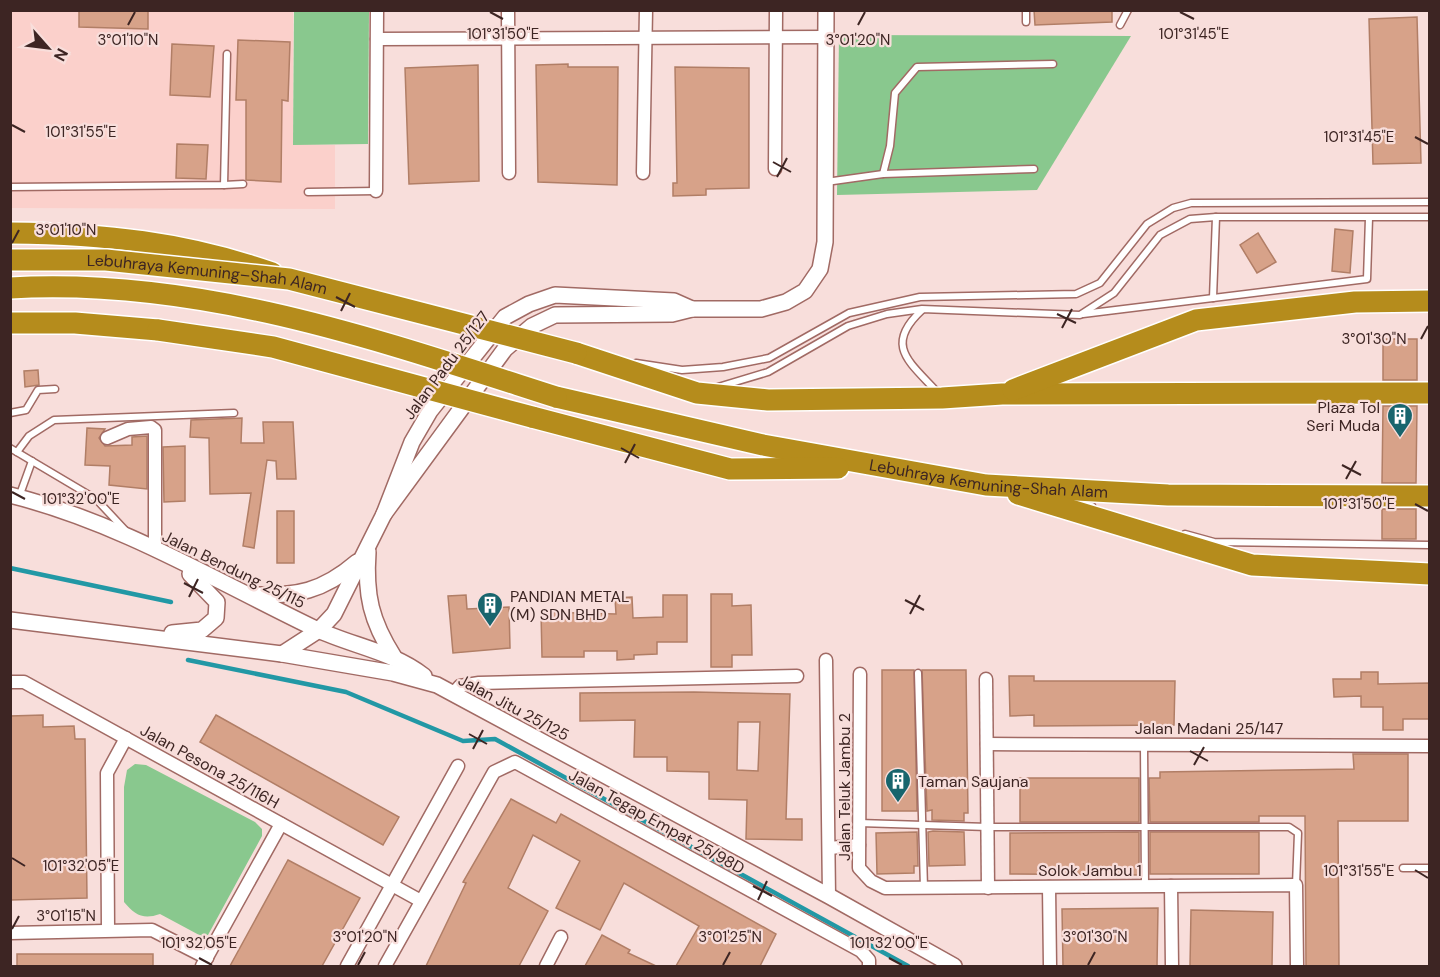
<svg xmlns="http://www.w3.org/2000/svg" width="1440" height="977" viewBox="0 0 1440 977" font-family="'DM Sans',sans-serif">
  <style>
    .built { fill: #fbd0cb }
    .green { fill: #89c88e }
    .lines { fill: none; stroke-linecap: round; stroke-linejoin: round }
    .stream { stroke: #2298a5; stroke-width: 4.5 }
    .building { fill: #d7a289; stroke: #b17e66; stroke-width: 1.5; fill-rule: evenodd }
    .service-casing { stroke: #a16a64; stroke-width: 9 }
    .minor-casing { stroke: #a16a64; stroke-width: 15 }
    .tertiary-casing { stroke: #a16a64; stroke-width: 18 }
    .motorway-casing { stroke: #fff; stroke-width: 24 }
    .service { stroke: #fff; stroke-width: 6 }
    .minor { stroke: #fff; stroke-width: 12 }
    .tertiary { stroke: #fff; stroke-width: 15 }
    .motorway { stroke: #b58c1c; stroke-width: 21 }
    .motorway-bridge-casing { stroke: #fff; stroke-width: 24; stroke-linecap: butt }
    .motorway-bridge { stroke: #b58c1c; stroke-width: 21 }
    .ticks { fill: none; stroke: #3d2523; stroke-width: 2 }
    .labels { text-anchor: middle; stroke-width: 4.5; stroke-linejoin: round; paint-order: stroke }
    .street-label { font-size: 16px; fill: #3d2523; stroke: #f8dedb }
    .poi-label { font-size: 16px; fill: #3d2523; stroke: #f8dedb; text-anchor: start }
    .ticks-label { font-size: 15px; text-anchor: middle; fill: #3d2523; stroke: #f8dedb; stroke-width: 4.5; stroke-linejoin: round; paint-order: stroke }
  </style>
  <rect width="100%" height="100%" fill="#f8dedb"/>
  <path class="built" d="M 11,11 L 293,11 L 293,144 L 335,145 L 335,209 L 11,208 Z"/>
  <g class="green">
    <path d="M 294,11 L 369,11 L 368,144 L 293,145 Z"/>
    <path d="M 839,35 L 1131,36 L 1037,190 L 837,195 Z"/>
    <path d="M 135,764 L 146,765 L 255,822 L 262,829 L 262,836 L 208,935 L 201,936 L 160,914 C 143,920 135,915 124,902 L 124,787 L 127,770 Z"/>
  </g>
  <g class="lines">
    <g class="stream">
      <path d="M 10,568 L 171,602"/>
      <path d="M 188,660 L 346,692 L 463,741 L 495,739 L 908,966"/>
    </g>
  </g>
  <g class="building">
    <path d="M 79,10 L 148,10 L 148,29 L 79,27 Z"/>
    <path d="M 1034,10 L 1112,10 L 1112,22 L 1035,25 Z"/>
    <path d="M 1417,17 L 1421,163 L 1373,164 L 1369,19 Z"/>
    <path d="M 238,40 L 290,42 L 288,101 L 282,100 L 281,182 L 246,180 L 246,100 L 236,100 Z"/>
    <path d="M 172,44 L 214,46 L 210,97 L 170,95 Z"/>
    <path d="M 568,64 L 568,67 L 618,67 L 617,185 L 538,182 L 536,65 Z"/>
    <path d="M 478,65 L 479,181 L 409,184 L 405,68 Z"/>
    <path d="M 675,67 L 749,68 L 749,188 L 706,189 L 706,195 L 673,196 L 673,183 L 677,183 Z"/>
    <path d="M 177,144 L 208,145 L 206,179 L 176,178 Z"/>
    <path d="M 1335,229 L 1353,231 L 1350,273 L 1332,271 Z"/>
    <path d="M 1258,233 L 1276,262 L 1257,273 L 1240,245 Z"/>
    <rect x="1383" y="339" width="34" height="41"/>
    <path d="M 38,370 L 39,385 L 25,387 L 24,371 Z"/>
    <path d="M 1383,406 L 1417,406 L 1416,483 L 1382,483 Z"/>
    <path d="M 242,418 L 241,443 L 264,443 L 263,422 L 293,422 L 296,479 L 277,479 L 276,461 L 267,460 L 254,548 L 243,546 L 251,493 L 210,494 L 209,438 L 190,437 L 191,420 Z"/>
    <path d="M 87,428 L 105,429 L 99,438 L 105,446 L 132,445 L 132,437 L 147,436 L 147,489 L 109,485 L 110,466 L 85,465 Z"/>
    <path d="M 185,446 L 185,501 L 164,502 L 163,447 Z"/>
    <rect x="1382" y="509" width="34" height="30"/>
    <rect x="277" y="511" width="17" height="52"/>
    <path d="M 711,594 L 732,594 L 732,606 L 751,605 L 752,655 L 732,655 L 732,667 L 711,667 Z"/>
    <path d="M 466,595 L 467,609 L 509,607 L 510,648 L 453,653 L 448,596 Z"/>
    <path d="M 663,595 L 687,595 L 687,642 L 657,642 L 657,654 L 634,655 L 634,659 L 617,660 L 617,651 L 584,651 L 584,657 L 542,657 L 541,612 L 616,614 L 615,598 L 632,597 L 633,618 L 663,617 Z"/>
    <path d="M 882,670 L 914,670 L 917,811 L 882,811 Z"/>
    <path d="M 922,670 L 966,670 L 968,813 L 964,813 L 964,821 L 932,820 L 932,810 L 927,811 Z"/>
    <path d="M 1361,672 L 1378,672 L 1378,684 L 1430,683 L 1430,719 L 1403,719 L 1403,730 L 1383,730 L 1383,707 L 1361,707 L 1361,696 L 1334,697 L 1333,679 L 1361,679 Z"/>
    <path d="M 1009,676 L 1034,676 L 1034,681 L 1175,681 L 1174,725 L 1034,726 L 1034,715 L 1010,716 Z"/>
    <path d="M 694,692 L 790,694 L 786,819 L 802,819 L 802,840 L 746,839 L 747,800 L 709,799 L 709,772 L 667,771 L 667,757 L 634,757 L 635,720 L 580,721 L 580,693 ZM 738,722 L 760,722 L 758,771 L 737,770 Z"/>
    <path d="M 43,715 L 43,727 L 74,726 L 75,739 L 85,739 L 87,898 L 10,900 L 10,716 Z"/>
    <path d="M 216,715 L 399,817 L 383,845 L 200,742 Z"/>
    <path d="M 1353,754 L 1408,754 L 1408,821 L 1338,821 L 1339,966 L 1306,966 L 1305,816 L 1259,816 L 1259,822 L 1150,822 L 1149,778 L 1160,778 L 1160,772 L 1354,769 Z"/>
    <rect x="1020" y="778" width="119" height="44"/>
    <path d="M 511,799 L 556,823 L 561,814 L 776,934 L 760,966 L 676,966 L 699,926 L 624,883 L 600,930 L 556,908 L 580,861 L 533,835 L 508,888 L 548,911 L 519,966 L 426,966 L 466,883 L 463,882 Z"/>
    <path d="M 933,831 L 964,832 L 965,865 L 929,866 L 928,832 Z"/>
    <path d="M 917,832 L 918,866 L 914,866 L 914,873 L 877,874 L 876,833 Z"/>
    <path d="M 1139,832 L 1139,875 L 1010,874 L 1010,833 Z"/>
    <rect x="1150" y="832" width="109" height="42"/>
    <path d="M 288,860 L 360,898 L 322,966 L 230,966 Z"/>
    <path d="M 1158,908 L 1157,966 L 1063,966 L 1062,909 Z"/>
    <path d="M 1191,910 L 1273,912 L 1272,966 L 1190,966 Z"/>
    <path d="M 602,935 L 630,950 L 628,953 L 656,966 L 585,966 Z"/>
    <rect x="17" y="954" width="136" height="12"/>
  </g>
  <g class="lines">
    <defs>
      <g id="service">
        <path d="M 1026,22 L 1026,10"/>
        <path d="M 1120,25 L 1128,10"/>
        <path d="M 883,174 L 890,146 L 895,93 L 917,67 L 1053,64"/>
        <path d="M 826,182 L 883,174 L 1034,169"/>
        <path d="M 224,185 L 243,184"/>
        <path d="M 10,187 L 224,185 L 227,54"/>
        <path d="M 308,192 L 376,191"/>
        <path d="M 1213,298 L 1216,217"/>
        <path d="M 922,310 C 883,346 910,362 938,393"/>
        <path d="M 1083,314 L 1367,279 L 1369,218"/>
        <path d="M 636,363 L 682,370 L 723,367 L 769,358 L 849,313 L 920,297 L 1076,294 L 1100,283 L 1147,224 L 1173,208 L 1191,203 L 1430,202"/>
        <path d="M 718,387 L 768,372 L 848,326 L 887,314 L 922,309 L 1080,315 L 1114,293 L 1160,235 L 1190,219 L 1216,217 L 1430,217"/>
        <path d="M 10,413 L 26,410 L 38,390 L 55,389"/>
        <path d="M 10,448 L 96,499 L 125,530"/>
        <path d="M 17,452 L 29,436 L 54,420 L 234,413"/>
        <path d="M 19,497 L 32,461"/>
        <path d="M 1071,499 L 1092,506"/>
        <path d="M 1185,534 L 1214,542 L 1430,545"/>
        <path d="M 918,673 L 924,888"/>
        <path d="M 1144,745 L 1145,886"/>
        <path d="M 859,823 L 988,827 L 1289,827 L 1298,833 L 1296,885"/>
        <path d="M 1403,868 L 1430,868"/>
      </g>
      <g id="minor">
        <path d="M 508,10 L 509,173"/>
        <path d="M 377,39 L 826,37"/>
        <path d="M 775,169 L 776,10"/>
        <path d="M 643,173 L 646,10"/>
        <path d="M 376,191 L 377,10"/>
        <path d="M 107,438 L 128,429 L 151,427 L 155,430 L 155,550"/>
        <path d="M 826,660 L 829,896"/>
        <path d="M 860,674 L 859,868 L 871,881 L 885,888 L 1296,885 L 1297,966"/>
        <path d="M 986,679 L 988,888"/>
        <path d="M 10,682 L 24,682 L 421,901"/>
        <path d="M 453,694 L 460,686 L 479,683 L 797,676"/>
        <path d="M 987,744 L 1430,746"/>
        <path d="M 830,848 L 859,845"/>
        <path d="M 1171,886 L 1172,966"/>
        <path d="M 1049,887 L 1050,966"/>
        <path d="M 108,929 L 107,773 L 126,738"/>
        <path d="M 10,933 L 152,930 L 207,958"/>
        <path d="M 202,966 L 281,824"/>
        <path d="M 347,966 L 458,766"/>
        <path d="M 385,966 L 494,772 L 515,762 L 861,951 L 869,960 L 869,966"/>
        <path d="M 546,966 L 561,937"/>
      </g>
      <g id="tertiary">
        <path d="M 10,495 C 119,522 216,581 316,629 C 352,646 392,651 424,676"/>
        <path d="M 384,514 L 505,349 L 532,326 L 555,315 L 672,314 L 692,309 L 761,309 L 786,302 L 805,291 L 820,269 L 825,242 L 826,10"/>
        <path d="M 368,552 C 365,595 371,621 394,657"/>
        <path d="M 253,595 C 297,596 322,592 357,562"/>
        <path d="M 10,620 L 282,654 L 393,673 L 437,685 L 829,896 L 954,966"/>
        <path d="M 172,633 L 202,630 L 216,618 L 217,602 L 190,574"/>
        <path d="M 282,654 L 319,630 L 334,614 L 384,514 L 412,442 L 430,411 L 505,317 L 529,304 L 555,295 L 674,301 L 692,309"/>
      </g>
      <g id="motorway">
        <path d="M 10,233 C 104,234 183,242 272,273"/>
        <path d="M 10,323 L 75,323 L 158,330"/>
        <path d="M 576,353 L 697,393 L 768,400 L 942,398 L 1002,394 L 1430,393"/>
        <path d="M 1013,390 L 1196,320 L 1355,302 L 1430,301"/>
        <path id="s1" d="M 556,397 L 763,445 L 986,485 L 1168,495 L 1430,496"/>
        <path d="M 532,417 L 730,469 L 838,468"/>
        <path d="M 1018,494 L 1252,565 L 1430,574"/>
      </g>
    </defs>
    <use href="#service" class="service-casing"/>
    <use href="#minor" class="minor-casing"/>
    <use href="#tertiary" class="tertiary-casing"/>
    <use href="#motorway" class="motorway-casing"/>
    <use href="#service" class="service"/>
    <use href="#minor" class="minor"/>
    <use href="#tertiary" class="tertiary"/>
    <use href="#motorway" class="motorway"/>
    <defs>
      <g id="motorway-bridge">
        <path id="s2" d="M 10,260 L 106,260 L 289,279 L 576,353"/>
        <path d="M 10,288 C 200,277 378,340 556,397"/>
        <path d="M 158,330 L 273,347 L 532,417"/>
      </g>
    </defs>
    <use href="#motorway-bridge" class="motorway-bridge-casing"/>
    <use href="#motorway-bridge" class="motorway-bridge"/>
  </g>
  <path class="ticks" d="M 490,12 L 503,19M 1180,12 L 1194,19M 128,25 L 135,12M 858,25 L 865,12M 12,125 L 25,132M 1415,137 L 1428,144M 773,162 L 791,172M 777,177 L 787,158M 12,243 L 19,230M 336,297 L 355,307M 341,311 L 350,293M 1057,314 L 1076,323M 1062,328 L 1072,309M 1421,339 L 1428,326M 621,448 L 639,458M 625,463 L 635,444M 1342,465 L 1361,475M 1346,479 L 1356,461M 12,492 L 25,499M 1415,504 L 1428,511M 184,583 L 203,593M 189,597 L 198,579M 905,600 L 924,610M 910,614 L 920,595M 469,734 L 487,744M 473,749 L 483,730M 1190,751 L 1208,761M 1194,765 L 1204,747M 12,858 L 25,866M 1415,870 L 1428,878M 753,886 L 772,896M 758,900 L 767,881M 12,929 L 19,916M 199,958 L 212,965M 889,958 L 902,965M 358,965 L 365,952M 723,965 L 730,952M 1088,965 L 1095,952"/>
  <defs>
    <symbol id="building-pin" viewBox="-11 -11 22 30"><path d="M0 17L-7.5 6A9.5 9.5 0 1 1 7.5 6Z" fill="#18656d" stroke="#f8dedb"/><path d="M-4-6H4V6H1V3H-1V6H-4ZM-2.5-4.3h1.7v1.8h-1.7ZM.8-4.3h1.7v1.8H.8ZM-2.5-1h1.7V.8h-1.7ZM.8-1h1.7V.8H.8Z" fill="#fff"/></symbol>
  </defs>
  <g fill-rule="evenodd">
    <use href="#building-pin" x="1385" y="401" width="30" height="40"/>
    <use href="#building-pin" x="475" y="590" width="30" height="40"/>
    <use href="#building-pin" x="883" y="766" width="30" height="40"/>
  </g>
  <g class="labels">
    <g class="street-label">
      <text dy="6" stroke="none"><textPath href="#s2" startOffset="198">Lebuhraya Kemuning–Shah Alam</textPath></text>
      <text transform="translate(446 365) rotate(-53)" y="6">Jalan Padu 25/127</text>
      <text dy="6" stroke="none"><textPath href="#s1" startOffset="441">Lebuhraya Kemuning-Shah Alam</textPath></text>
      <text transform="translate(234 569) rotate(26)" y="6">Jalan Bendung 25/115</text>
      <text transform="translate(514 707) rotate(28)" y="6">Jalan Jitu 25/125</text>
      <text x="1209" y="734">Jalan Madani 25/147</text>
      <text transform="translate(210 766) rotate(29)" y="6">Jalan Pesona 25/116H</text>
      <text transform="translate(844 787) rotate(-90)" y="6">Jalan Teluk Jambu 2</text>
      <text transform="translate(657 821) rotate(29)" y="6">Jalan Tegap Empat 25/98D</text>
      <text x="1090" y="876">Solok Jambu 1</text>
    </g>
    <g class="poi-label">
      <text x="1380" y="413" text-anchor="end">Plaza Tol<tspan x="1380" dy="18">Seri Muda</tspan></text>
      <text x="510" y="602">PANDIAN METAL<tspan x="510" dy="18">(M) SDN BHD</tspan></text>
      <text x="918" y="787">Taman Saujana</text>
    </g>
  </g>
  <g class="ticks-label">
    <text x="503" y="39">101°31'50"E</text>
    <text x="1194" y="39">101°31'45"E</text>
    <text x="128" y="45">3°01'10"N</text>
    <text x="858" y="45">3°01'20"N</text>
    <text x="81" y="137">101°31'55"E</text>
    <text x="1359" y="142">101°31'45"E</text>
    <text x="66" y="235">3°01'10"N</text>
    <text x="1374" y="344">3°01'30"N</text>
    <text x="81" y="504">101°32'00"E</text>
    <text x="1359" y="509">101°31'50"E</text>
    <text x="81" y="871">101°32'05"E</text>
    <text x="1359" y="876">101°31'55"E</text>
    <text x="66" y="921">3°01'15"N</text>
    <text x="365" y="942">3°01'20"N</text>
    <text x="730" y="942">3°01'25"N</text>
    <text x="1095" y="942">3°01'30"N</text>
    <text x="199" y="948">101°32'05"E</text>
    <text x="889" y="948">101°32'00"E</text>
  </g>
  <rect width="1440" height="977" fill="none" stroke="#3d2523" stroke-width="24"/>
  <g transform="translate(48 48) rotate(118)" stroke="#f8dedb" stroke-width="4.5" paint-order="stroke">
  <path d="M0-4.5L10 22L0 15L-10 22Z" fill="#3d2523"/>
  <text y="-9" font-size="16" font-weight="bold" text-anchor="middle" fill="#3d2523">N</text>
  </g>
</svg>
